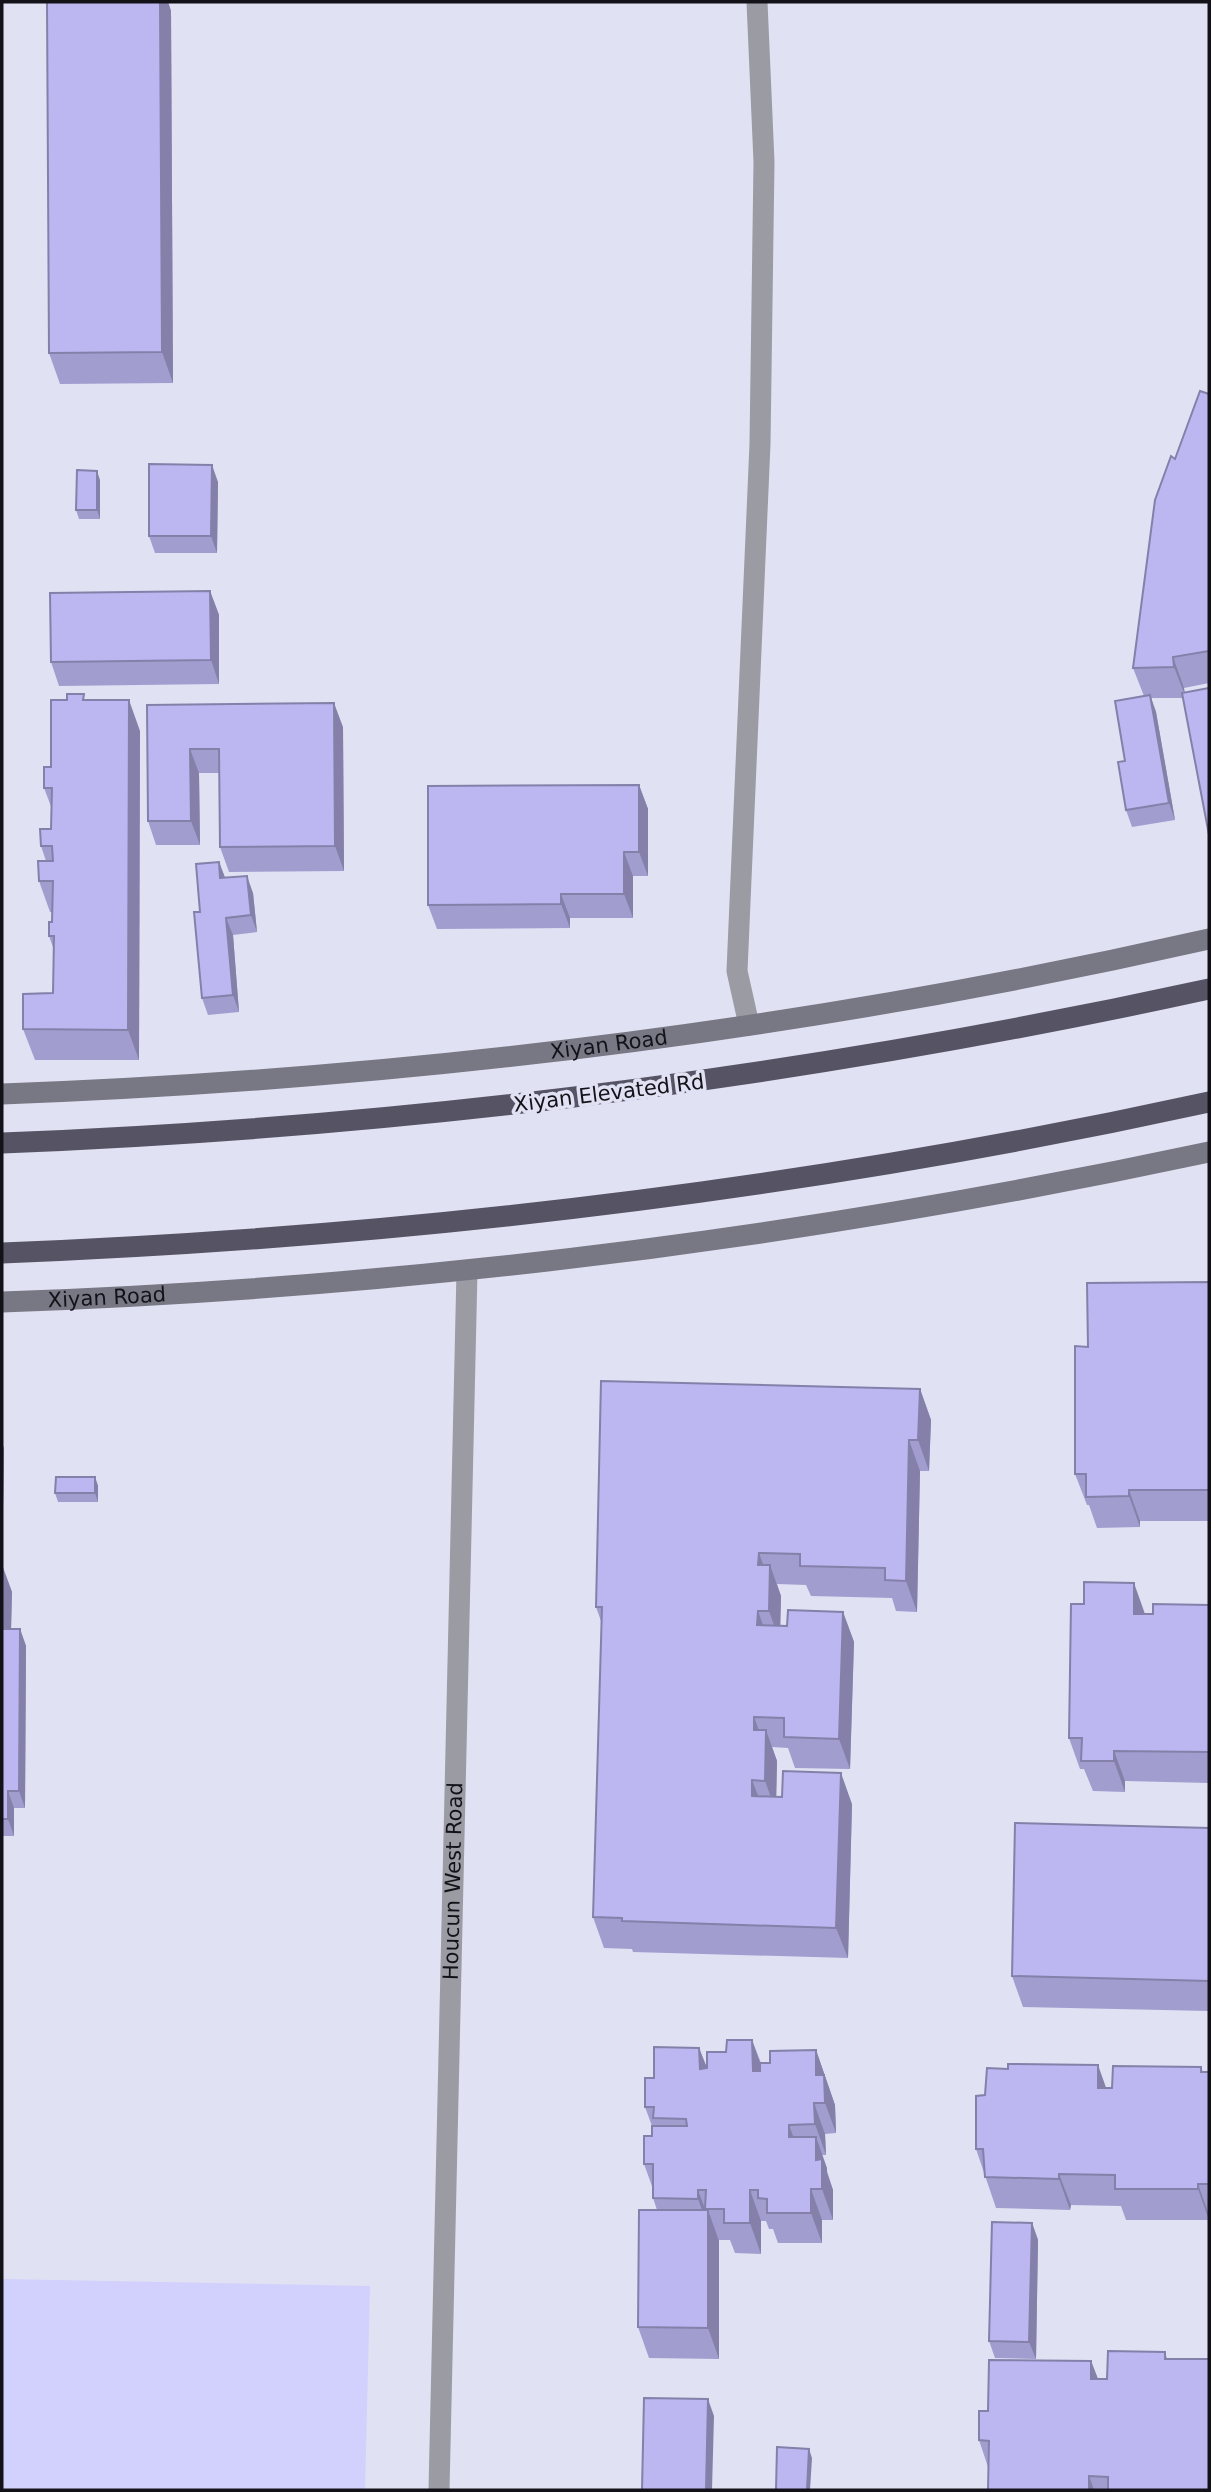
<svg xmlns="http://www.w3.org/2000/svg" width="1211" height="2492" viewBox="0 0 1211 2492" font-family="'DejaVu Sans',sans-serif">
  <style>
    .green { fill: #d2d0fc }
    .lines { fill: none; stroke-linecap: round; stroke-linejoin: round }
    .minor { stroke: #9b9ba3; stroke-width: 21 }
    .tertiary { stroke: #9b9ba3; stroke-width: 21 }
    .secondary { stroke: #787884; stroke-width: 21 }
    .trunk { stroke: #565464; stroke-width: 21 }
    .wall { fill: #a29dcf }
    .shaded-wall { fill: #8480a9 }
    .building { fill: #bcb7f1; stroke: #8480a9; stroke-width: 2 }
    .labels { text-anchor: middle; stroke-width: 7; stroke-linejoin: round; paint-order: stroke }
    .street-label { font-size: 21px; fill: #131219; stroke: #e1e1f4 }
  </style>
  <rect width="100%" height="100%" fill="#e1e1f4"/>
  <path class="green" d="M 2,2279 L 370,2286 L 365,2490 L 2,2490 Z"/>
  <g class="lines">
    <path class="minor" d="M 749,1025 L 737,971 L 760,444 L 764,162 L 757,2"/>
    <path class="tertiary" id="s1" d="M 439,2490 L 467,1271"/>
    <g class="secondary">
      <path id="s2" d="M 2,1094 C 408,1079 813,1029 1209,939"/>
      <path id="s3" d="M 2,1302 C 408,1288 812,1237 1209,1152"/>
    </g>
    <g class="trunk">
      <path d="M 2,1143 C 409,1127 811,1076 1209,989"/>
      <path d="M 2,1253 C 408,1237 812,1189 1209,1102"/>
    </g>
  </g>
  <g class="wall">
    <path d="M 47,2 L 168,2 L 171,11 L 173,383 L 60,384 L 49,353 Z"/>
    <path d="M 1209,394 L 1209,683 L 1184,688 L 1183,698 L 1151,698 L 1156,712 L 1175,820 L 1132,827 L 1126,810 L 1125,761 L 1144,696 L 1133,668 L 1175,459 Z"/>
    <path d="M 100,480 L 100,519 L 79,519 L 76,510 Z"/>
    <path d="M 218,482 L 217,553 L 155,553 L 149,536 Z"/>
    <path d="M 210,591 L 219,615 L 219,684 L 59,686 L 51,662 Z"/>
    <path d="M 86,700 L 140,731 L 139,1060 L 35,1060 L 23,1029 L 53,993 L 54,950 L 49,936 L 52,922 L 53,912 L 50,912 L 39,881 L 46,861 L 41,846 L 51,829 L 52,809 L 44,788 L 51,767 Z"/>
    <path d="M 147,705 L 343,727 L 344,871 L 229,872 L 220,847 L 219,773 L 199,773 L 200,845 L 156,845 L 148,821 Z"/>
    <path d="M 639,785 L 648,809 L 648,876 L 633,876 L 633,918 L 570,918 L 570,928 L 437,929 L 428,905 Z"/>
    <path d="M 219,862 L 225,878 L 253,893 L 257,932 L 233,935 L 239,1012 L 208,1015 L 202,998 L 200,912 Z"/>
    <path d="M 1209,1282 L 1209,1521 L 1140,1521 L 1140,1527 L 1097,1528 L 1089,1505 L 1087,1505 L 1075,1474 L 1088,1347 Z"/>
    <path d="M 920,1389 L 931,1420 L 929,1471 L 920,1471 L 917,1612 L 896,1611 L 892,1598 L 811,1596 L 806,1585 L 777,1584 L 781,1596 L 780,1626 L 787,1626 L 843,1612 L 854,1642 L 850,1769 L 795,1768 L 788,1748 L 772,1747 L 777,1761 L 776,1797 L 852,1804 L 848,1958 L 633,1952 L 632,1949 L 604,1948 L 593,1917 L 602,1624 L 596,1607 Z"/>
    <path d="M 2,1442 L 4,1449 L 2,1565 L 12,1592 L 11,1629 L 20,1629 L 26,1646 L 25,1808 L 14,1808 L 14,1836 L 2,1836 Z"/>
    <path d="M 95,1477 L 98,1486 L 98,1502 L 58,1502 L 55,1493 Z"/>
    <path d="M 1209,1605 L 1209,1783 L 1125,1781 L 1125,1792 L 1093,1791 L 1084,1769 L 1080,1769 L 1069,1738 L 1145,1614 L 1153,1614 Z"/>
    <path d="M 1209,1828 L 1209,2011 L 1023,2007 L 1012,1976 Z"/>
    <path d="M 752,2040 L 761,2063 L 770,2063 L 816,2050 L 835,2105 L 836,2133 L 825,2134 L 826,2155 L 822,2155 L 833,2190 L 833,2220 L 822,2220 L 822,2243 L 778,2243 L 773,2229 L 769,2229 L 766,2221 L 761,2221 L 761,2254 L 735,2253 L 730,2240 L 719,2240 L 719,2359 L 649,2358 L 638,2327 L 657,2210 L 653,2198 L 653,2189 L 644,2164 L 652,2136 L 652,2126 L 645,2107 L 654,2078 L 699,2048 L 707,2068 L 726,2052 Z"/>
    <path d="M 1201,2067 L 1203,2072 L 1209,2072 L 1209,2220 L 1126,2220 L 1121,2206 L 1071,2205 L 1070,2210 L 996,2208 L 976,2149 L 1106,2088 L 1112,2088 Z"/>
    <path d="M 1032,2223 L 1038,2240 L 1036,2359 L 995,2358 L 989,2341 Z"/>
    <path d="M 1165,2352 L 1209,2490 L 988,2490 L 988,2467 L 979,2440 L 988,2411 L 1091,2361 L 1098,2379 L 1107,2379 Z"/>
  </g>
  <g class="shaded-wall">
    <path d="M 160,2 L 168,2 L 171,11 L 173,383 L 162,352 Z"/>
    <path d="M 212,465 L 218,482 L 217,553 L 211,536 Z"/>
    <path d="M 97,471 L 100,480 L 100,519 L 97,510 Z"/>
    <path d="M 210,591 L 219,615 L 219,684 L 211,660 Z"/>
    <path d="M 1173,657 L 1184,688 L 1186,698 L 1174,667 Z"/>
    <path d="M 1150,695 L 1156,712 L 1175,820 L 1169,803 Z"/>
    <path d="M 129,700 L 140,731 L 139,1060 L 128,1030 Z"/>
    <path d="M 334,703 L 343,727 L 344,871 L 335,846 Z"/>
    <path d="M 190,749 L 199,773 L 200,845 L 191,821 Z"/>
    <path d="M 639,785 L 648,809 L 648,876 L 639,852 Z"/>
    <path d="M 624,852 L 633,876 L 633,918 L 624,894 Z"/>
    <path d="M 219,862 L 226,880 L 220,878 Z"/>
    <path d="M 247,876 L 253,893 L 257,932 L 251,915 Z"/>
    <path d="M 561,894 L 570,918 L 570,928 L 561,904 Z"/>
    <path d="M 226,918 L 233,935 L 239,1012 L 233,995 Z"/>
    <path d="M 920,1389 L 931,1420 L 929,1471 L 918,1440 Z"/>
    <path d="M 909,1440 L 920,1471 L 917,1612 L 906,1581 Z"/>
    <path d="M 2,1442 L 4,1449 L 2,1565 L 12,1592 L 11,1631 L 7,1642 L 2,1628 Z"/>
    <path d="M 95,1477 L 98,1486 L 98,1502 L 95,1493 Z"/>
    <path d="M 1129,1490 L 1140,1521 L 1140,1527 L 1129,1496 Z"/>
    <path d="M 759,1553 L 770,1583 L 770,1565 L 781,1596 L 780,1642 L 769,1611 L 758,1565 Z"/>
    <path d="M 1134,1583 L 1145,1614 L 1145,1645 L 1134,1614 Z"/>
    <path d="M 758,1611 L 769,1642 L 757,1625 Z"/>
    <path d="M 843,1612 L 854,1642 L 850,1769 L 839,1739 Z"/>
    <path d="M 20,1629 L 26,1646 L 25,1808 L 19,1791 Z"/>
    <path d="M 754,1717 L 765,1747 L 754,1730 Z"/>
    <path d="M 766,1730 L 777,1761 L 776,1811 L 765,1781 Z"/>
    <path d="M 1114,1751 L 1125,1781 L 1125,1792 L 1114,1761 Z"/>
    <path d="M 841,1773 L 852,1804 L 848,1958 L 836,1928 Z"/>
    <path d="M 752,1780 L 764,1811 L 752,1796 Z"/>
    <path d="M 8,1791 L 14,1808 L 14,1836 L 8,1819 Z"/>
    <path d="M 752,2040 L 763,2071 L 753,2071 Z"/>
    <path d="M 699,2048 L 711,2078 L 700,2069 Z"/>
    <path d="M 816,2050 L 835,2105 L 836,2133 L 825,2103 L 816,2075 Z"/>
    <path d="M 1098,2065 L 1109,2096 L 1098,2088 Z"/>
    <path d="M 814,2103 L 825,2134 L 826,2155 L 815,2124 Z"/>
    <path d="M 789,2125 L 800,2155 L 789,2137 Z"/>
    <path d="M 816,2137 L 827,2168 L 827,2173 L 833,2190 L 833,2220 L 822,2189 L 816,2160 Z"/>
    <path d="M 1059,2174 L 1071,2205 L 1070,2210 L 1059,2179 Z"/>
    <path d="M 1198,2184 L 1209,2215 L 1209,2220 L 1198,2189 Z"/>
    <path d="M 811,2189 L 822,2220 L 822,2243 L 811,2213 Z"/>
    <path d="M 698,2190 L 708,2217 L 708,2210 L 719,2241 L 719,2359 L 708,2328 L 708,2226 L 698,2199 Z"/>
    <path d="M 750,2190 L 761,2221 L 761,2254 L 750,2223 Z"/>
    <path d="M 1032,2223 L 1038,2240 L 1036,2359 L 1029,2342 Z"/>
    <path d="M 1091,2361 L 1103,2392 L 1091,2379 Z"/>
    <path d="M 708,2399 L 714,2416 L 712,2490 L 706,2490 Z"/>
    <path d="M 809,2449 L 812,2458 L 810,2490 L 807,2490 Z"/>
    <path d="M 1089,2476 L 1094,2490 L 1089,2490 Z"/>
  </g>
  <g class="building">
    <path d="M 47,2 L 160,2 L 162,352 L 49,353 Z"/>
    <path d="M 1200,391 L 1209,394 L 1209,651 L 1173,657 L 1174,667 L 1133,668 L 1155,500 L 1171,456 L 1175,459 Z"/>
    <path d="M 149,464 L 212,465 L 211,536 L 149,536 Z"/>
    <path d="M 77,470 L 97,471 L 97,510 L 76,510 Z"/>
    <path d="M 210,591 L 211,660 L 51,662 L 50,593 Z"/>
    <path d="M 1209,688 L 1209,835 L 1182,693 Z"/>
    <path d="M 67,694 L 84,694 L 83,700 L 129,700 L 128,1030 L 23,1029 L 23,994 L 53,993 L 54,936 L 49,936 L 49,922 L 52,922 L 53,881 L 39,881 L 38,861 L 53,861 L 52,846 L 41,846 L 40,829 L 51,829 L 52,788 L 44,788 L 44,767 L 51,767 L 51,700 L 67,700 Z"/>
    <path d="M 1150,695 L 1169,803 L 1126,810 L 1118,762 L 1125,761 L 1115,701 Z"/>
    <path d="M 334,703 L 335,846 L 220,847 L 219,749 L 190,749 L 191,821 L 148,821 L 147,705 Z"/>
    <path d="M 639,785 L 639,852 L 624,852 L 624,894 L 561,894 L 561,904 L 428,905 L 428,786 Z"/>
    <path d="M 219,862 L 220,878 L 247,876 L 251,915 L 226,918 L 233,995 L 202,998 L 194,912 L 200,912 L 196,864 Z"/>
    <path d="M 1209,1282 L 1209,1490 L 1129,1490 L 1129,1496 L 1086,1497 L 1086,1474 L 1075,1474 L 1075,1346 L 1088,1347 L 1087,1283 Z"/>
    <path d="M 601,1381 L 920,1389 L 918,1440 L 909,1440 L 906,1581 L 885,1580 L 885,1568 L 800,1566 L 800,1554 L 759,1553 L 758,1565 L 770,1565 L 769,1611 L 758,1611 L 757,1625 L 787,1626 L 788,1610 L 843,1612 L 839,1739 L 784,1737 L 784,1718 L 754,1717 L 754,1730 L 766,1730 L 765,1781 L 752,1780 L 752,1796 L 782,1797 L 783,1771 L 841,1773 L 836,1928 L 622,1921 L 622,1918 L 593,1917 L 602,1607 L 596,1607 Z"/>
    <path d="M 56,1477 L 95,1477 L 95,1493 L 55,1493 Z"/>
    <path d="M 1084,1582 L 1134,1583 L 1134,1614 L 1153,1614 L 1153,1604 L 1209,1605 L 1209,1752 L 1114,1751 L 1114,1761 L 1081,1761 L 1082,1738 L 1069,1738 L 1071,1604 L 1084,1604 Z"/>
    <path d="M 2,1629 L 20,1629 L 19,1791 L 8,1791 L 8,1819 L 2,1819 Z"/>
    <path d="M 1015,1823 L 1209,1828 L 1209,1981 L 1012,1976 Z"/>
    <path d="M 727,2040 L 752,2040 L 753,2071 L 760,2071 L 760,2063 L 770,2063 L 770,2051 L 816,2050 L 816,2075 L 824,2075 L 825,2103 L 814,2103 L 815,2124 L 789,2125 L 789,2137 L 816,2137 L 816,2160 L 822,2159 L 822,2189 L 811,2189 L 811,2213 L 767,2213 L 767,2199 L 758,2198 L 758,2190 L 750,2190 L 750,2223 L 724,2223 L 724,2209 L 705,2209 L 706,2190 L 698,2190 L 698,2199 L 653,2198 L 653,2164 L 644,2164 L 644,2136 L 652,2136 L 652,2126 L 687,2126 L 686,2119 L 653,2118 L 654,2107 L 645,2107 L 645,2078 L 654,2078 L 654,2047 L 699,2048 L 700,2069 L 707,2068 L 707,2052 L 726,2052 Z"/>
    <path d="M 1008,2064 L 1098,2065 L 1098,2088 L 1112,2088 L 1113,2066 L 1201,2067 L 1201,2072 L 1209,2072 L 1209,2184 L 1198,2184 L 1198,2189 L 1115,2189 L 1115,2175 L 1059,2174 L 1059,2179 L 985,2177 L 983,2149 L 976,2149 L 976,2096 L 985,2095 L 987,2068 L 1008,2069 Z"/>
    <path d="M 639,2210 L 708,2210 L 708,2328 L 638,2327 Z"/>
    <path d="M 992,2222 L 1032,2223 L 1029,2342 L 989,2341 Z"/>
    <path d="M 1108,2351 L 1165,2352 L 1165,2359 L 1209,2359 L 1209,2490 L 1108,2490 L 1108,2477 L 1089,2476 L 1089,2490 L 988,2490 L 989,2441 L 979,2440 L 979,2411 L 988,2411 L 989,2360 L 1091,2361 L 1091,2379 L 1107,2379 Z"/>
    <path d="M 644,2398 L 708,2399 L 706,2490 L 642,2490 Z"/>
    <path d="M 777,2447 L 809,2449 L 807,2490 L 776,2490 Z"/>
  </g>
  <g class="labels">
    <g class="street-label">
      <text dy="7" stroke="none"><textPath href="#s2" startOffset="609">Xiyan Road</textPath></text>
      <text transform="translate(609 1093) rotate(-7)" y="7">Xiyan Elevated Rd</text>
      <text dy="7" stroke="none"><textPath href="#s3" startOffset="105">Xiyan Road</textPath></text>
      <text dy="7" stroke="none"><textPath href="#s1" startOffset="609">Houcun West Road</textPath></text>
    </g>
  </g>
  <rect width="1211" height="2492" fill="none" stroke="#131219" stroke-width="7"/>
</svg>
